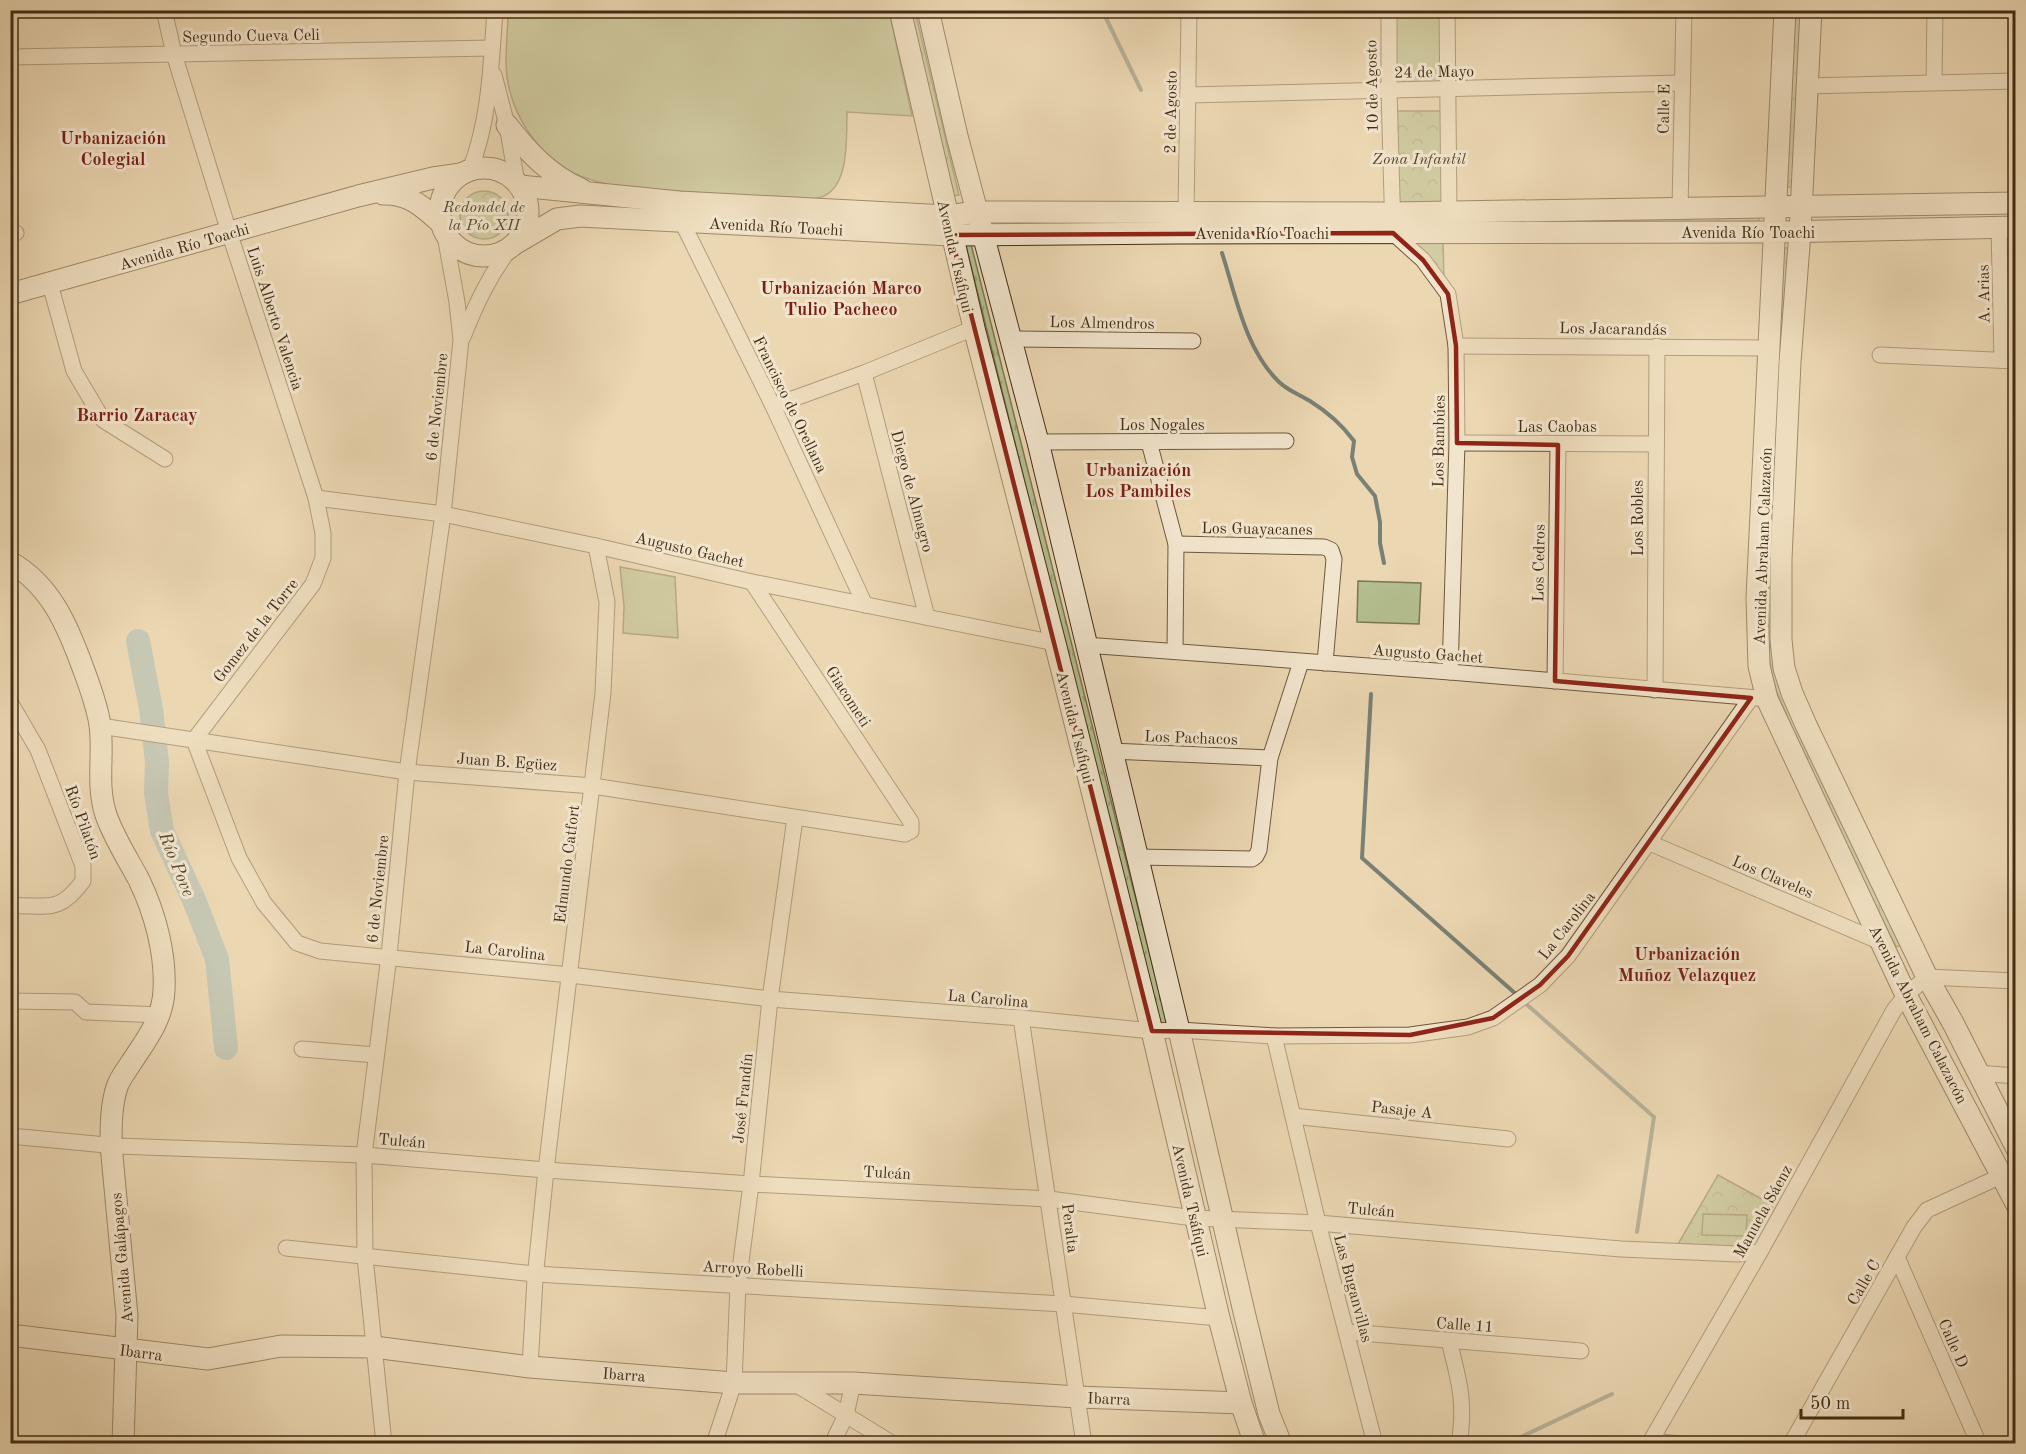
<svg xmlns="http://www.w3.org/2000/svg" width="2026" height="1454" viewBox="0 0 2026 1454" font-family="'Old Standard TT',serif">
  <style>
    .grass { fill: url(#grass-tufts); stroke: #7c7651; stroke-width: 1.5 }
    .forest { fill: url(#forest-crowns); stroke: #7c7651; stroke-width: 1.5 }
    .pitch { fill: #b4bf8f; stroke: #7c7651; stroke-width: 1.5 }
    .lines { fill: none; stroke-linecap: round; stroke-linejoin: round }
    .stream { stroke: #798075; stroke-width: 4 }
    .river { stroke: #9cb7b6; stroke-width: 24 }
    .street-casing { stroke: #6e583b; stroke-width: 17 }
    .secondary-casing { stroke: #442d13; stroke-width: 23 }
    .street { stroke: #f2e5cd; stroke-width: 15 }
    .secondary { stroke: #f2e5cd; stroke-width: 21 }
    .marked { fill: none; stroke: #8f2418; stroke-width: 4.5; stroke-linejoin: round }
    .labels { text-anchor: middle; stroke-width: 6; stroke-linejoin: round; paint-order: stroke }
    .street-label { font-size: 16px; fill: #442d13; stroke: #f2e5cd }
    .park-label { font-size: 16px; font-style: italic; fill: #5a4a2c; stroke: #f2e5cd }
    .neighbourhood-label { font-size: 18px; font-weight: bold; fill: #7a1f14; stroke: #f2e5cd }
    .water-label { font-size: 18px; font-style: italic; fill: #564934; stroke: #f2e5cd }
  </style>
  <defs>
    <pattern id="grass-tufts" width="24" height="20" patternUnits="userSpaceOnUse" patternTransform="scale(1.5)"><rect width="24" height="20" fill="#b4bf8f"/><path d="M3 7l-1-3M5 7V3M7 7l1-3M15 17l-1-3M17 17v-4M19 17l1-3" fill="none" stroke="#949c74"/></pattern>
    <pattern id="forest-crowns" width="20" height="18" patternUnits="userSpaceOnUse" patternTransform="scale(1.5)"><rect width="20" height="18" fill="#b4bf8f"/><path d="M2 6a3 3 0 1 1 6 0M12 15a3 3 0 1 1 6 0" fill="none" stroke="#949c74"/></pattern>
  </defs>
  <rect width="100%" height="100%" fill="#ebd7b2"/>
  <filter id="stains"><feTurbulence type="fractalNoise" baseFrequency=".00333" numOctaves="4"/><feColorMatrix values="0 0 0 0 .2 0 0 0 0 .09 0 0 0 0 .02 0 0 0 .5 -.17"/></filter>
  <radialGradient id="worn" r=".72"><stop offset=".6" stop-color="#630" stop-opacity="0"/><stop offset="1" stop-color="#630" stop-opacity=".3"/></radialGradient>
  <g class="grass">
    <path d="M 908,11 L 915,11 L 959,195 L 952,196 Z"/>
    <path d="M 971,244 L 1167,1023 L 1160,1025 L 966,246 Z"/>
    <path d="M 1781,248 L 1788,248 L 1780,449 L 1775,647 L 1901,945 L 1896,947 L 1812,775 L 1776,690 L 1771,670 L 1768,647 L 1768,561 Z"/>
  </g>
  <g class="forest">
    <path d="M 1795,11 L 1802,11 L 1794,187 L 1787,187 Z"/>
    <path d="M 1394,111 L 1442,111 L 1442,204 L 1397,206 Z"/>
    <circle cx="484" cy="215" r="24"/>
    <path d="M 1759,217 L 1759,222 L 1400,227 L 1535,218 Z"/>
    <path d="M 1406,238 L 1443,239 L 1444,282 Z"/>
    <path d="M 1718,1175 L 1773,1205 L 1751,1247 L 1678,1244 Z"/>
  </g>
  <g class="pitch">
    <path d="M 508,11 L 889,11 L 912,116 L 847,112 C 846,136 850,184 824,196 C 820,198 814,198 810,200 L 617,187 C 600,182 580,178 565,168 C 530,146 506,103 506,62 C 506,45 508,28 508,11 Z"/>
    <path d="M 1392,11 L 1443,11 L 1443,84 L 1393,85 Z"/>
    <path d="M 620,567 L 675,577 L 678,638 L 623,633 L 624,606 Z"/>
    <path d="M 1358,581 L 1421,583 L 1419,624 L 1357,622 Z"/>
    <path d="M 1703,1214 L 1747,1215 L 1746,1236 L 1702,1235 Z"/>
  </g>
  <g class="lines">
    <g class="stream">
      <path d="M 1102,10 L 1141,90"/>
      <path d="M 1222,253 C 1236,296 1245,349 1279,382 C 1287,390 1300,395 1310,401 C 1326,411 1343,426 1354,441 L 1352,457 L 1357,474 L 1375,496 L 1380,522 L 1380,543 L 1384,563"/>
      <path d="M 1371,694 L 1362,858 L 1517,995"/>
      <path d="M 1524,1002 L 1654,1117 L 1637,1232"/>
      <path d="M 1516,1444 L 1521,1437 L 1612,1394"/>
    </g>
    <path class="river" d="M 138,641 L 151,709 L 157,762 L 156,793 L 162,831 L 194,900 L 217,959 L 226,1048"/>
    <defs>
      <g id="street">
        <path d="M 164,10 L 174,54 L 229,232 L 316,498 L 323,533 L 323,558 L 313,584 L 194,740"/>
        <path d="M 1389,10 L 1389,90 L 1393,233 L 1423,260 L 1448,294 L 1456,346 L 1457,443 L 1450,672"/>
        <path d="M 1447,10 L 1449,212"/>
        <path d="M 10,57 L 492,48"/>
        <path d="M 494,75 L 507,125 L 517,183"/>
        <path d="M 1934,82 L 1935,10"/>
        <path d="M 1806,86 L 2016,81"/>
        <path d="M 1188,95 L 1681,83"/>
        <path d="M 470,170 C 490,119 491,64 495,10"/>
        <path d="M 1680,209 L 1684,10"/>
        <path d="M 1186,214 L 1189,10"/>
        <path d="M 681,220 L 773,406 L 865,605"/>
        <path d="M 1999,227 L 2002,360"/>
        <path d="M 10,235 L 16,233"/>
        <path d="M 50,284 L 74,371 L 103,420 L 165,459"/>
        <path d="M 463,337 C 476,304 490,274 512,246"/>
        <path d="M 1011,339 L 1193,341"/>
        <path d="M 1456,346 L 1770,348"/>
        <path d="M 1880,355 L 2016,361"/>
        <path d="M 864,373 L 927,617"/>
        <path d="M 773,406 L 864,373 L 974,328"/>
        <path d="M 1038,442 L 1286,441"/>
        <path d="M 1149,442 L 1176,544 L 1175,651"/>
        <path d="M 1457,443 L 1656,444"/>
        <path d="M 316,498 L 443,514 L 596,546 L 752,582 L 1055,643"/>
        <path d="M 1176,544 L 1324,547 L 1331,550 L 1334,559 L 1325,663"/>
        <path d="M 1085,645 L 1450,672 L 1758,698"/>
        <path d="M 1555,681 L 1558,445"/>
        <path d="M 1655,690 L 1657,346"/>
        <path d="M 10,702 L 38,750 L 83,866 L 83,881 C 58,915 47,904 10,906"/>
        <path d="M 100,726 L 407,772 L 593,786 L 905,834 L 911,831 L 911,822 L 752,582"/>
        <path d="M 194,740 L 239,858 L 264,903 L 297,943 L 320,951 L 570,975 L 770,999 L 1021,1018 L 1152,1031 L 1179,1030 L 1274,1036 L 1410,1035 L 1468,1027 L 1493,1018 L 1540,985 L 1568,956 L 1751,698"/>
        <path d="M 1111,751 L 1270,758"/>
        <path d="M 1650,843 L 1883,943"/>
        <path d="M 1136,857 L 1252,859 L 1256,856 L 1259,850 L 1270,758 L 1301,662"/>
        <path d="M 10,1001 L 75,1002 L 86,1012 L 161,1015"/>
        <path d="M 1021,1018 L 1084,1444"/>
        <path d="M 1274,1036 L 1318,1223 L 1375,1444"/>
        <path d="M 302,1049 L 376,1055"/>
        <path d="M 1977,1073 L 2016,1076"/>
        <path d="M 1293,1116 L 1508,1139"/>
        <path d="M 10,1136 L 117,1146 L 364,1155 L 546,1170 L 751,1184 L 1049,1199 L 1194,1218 L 1318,1223 L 1621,1249 L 1738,1254 L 1760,1252"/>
        <path d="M 286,1248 L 535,1274 L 1063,1304 L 1219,1318"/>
        <path d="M 1897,1257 L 1979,1444"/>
        <path d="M 1348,1332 L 1581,1351"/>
        <path d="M 1449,1341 C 1459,1380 1466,1403 1459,1444"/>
        <path d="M 530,1367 L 535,1279 L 546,1170 L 603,693 L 607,602 L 596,546"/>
        <path d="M 794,1383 L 893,1444"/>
        <path d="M 1652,1441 L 1679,1444"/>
        <path d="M 384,1444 L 365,1257 L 364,1155 L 389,956 L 407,772 L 443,514 L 461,340 L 457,302 L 444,230"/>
        <path d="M 714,1444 L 734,1383 L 738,1285 L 751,1184 L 770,999 L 795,818"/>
        <path d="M 832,1444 L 846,1415 L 853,1383"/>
        <path d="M 1649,1444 L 1760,1252 L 1894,1010 L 1906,995 L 1927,977 L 2016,981"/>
        <path d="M 1791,1444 L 1914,1227 L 1927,1210 L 2001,1176"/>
      </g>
      <g id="secondary">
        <path d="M 900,10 L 974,328 L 1055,643 L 1152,1031 L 1219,1318 L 1241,1403 L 1255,1444"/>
        <path d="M 928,10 L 957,136 L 1038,442 L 1179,1030 L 1244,1312 L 1269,1414 L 1281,1444"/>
        <path d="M 1785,10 L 1757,598 L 1759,666 L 1767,699 L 1906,995 L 2016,1203"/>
        <path d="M 1811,10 L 1800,232 L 1790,362 L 1781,559 L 1781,640 L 1784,668 L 1792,693 L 1806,725 L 1927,977 L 1953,1023 L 2016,1147"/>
        <path d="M 507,125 C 528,152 549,175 581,189"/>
        <circle cx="484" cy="212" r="44"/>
        <path d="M 520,186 L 679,202 L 947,216 L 977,212 L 1392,213 L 2016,203"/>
        <path d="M 383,194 C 409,193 423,207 441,223"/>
        <path d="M 516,243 L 557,219 L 580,216 L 951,235 L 1176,233 L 1775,232 L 2016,227"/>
        <path d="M 10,294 L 358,196 L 433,178 L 461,174"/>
        <path d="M 10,562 C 51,585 68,627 83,668 C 90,687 97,705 100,725 C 104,756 96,785 106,815 C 114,838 128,859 139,880 C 155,913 166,954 164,990 C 163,1019 146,1040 131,1063 C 126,1071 120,1078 117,1087 C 111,1105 111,1126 111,1145 L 127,1316 L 123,1444"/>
        <path d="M 10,1335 L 208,1359 L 281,1346 L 374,1347 L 530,1367 L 734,1383 L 853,1383 L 1078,1397 L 1241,1403"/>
      </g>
    </defs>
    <use href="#street" class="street-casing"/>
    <use href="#secondary" class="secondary-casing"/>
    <use href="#street" class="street"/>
    <use href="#secondary" class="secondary"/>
  </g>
  <path d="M0 0H2026V1454H0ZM 1393,233 L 1423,260 L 1448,294 L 1456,346 L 1457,443 L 1558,445 L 1555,681 L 1751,698 L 1568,956 L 1540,985 L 1493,1018 L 1410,1035 L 1152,1031 L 951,235 Z" fill="#ebd7b2" fill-opacity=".55" fill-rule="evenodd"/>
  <path class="marked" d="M 1393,233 L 1423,260 L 1448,294 L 1456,346 L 1457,443 L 1558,445 L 1555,681 L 1751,698 L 1568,956 L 1540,985 L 1493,1018 L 1410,1035 L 1152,1031 L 951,235 Z"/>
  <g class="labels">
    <g class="street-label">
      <text transform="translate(251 35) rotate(-1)" y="6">Segundo Cueva Celi</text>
      <text transform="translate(1434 71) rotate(-1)" y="6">24 de Mayo</text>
      <text transform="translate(1371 86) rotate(-91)" y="6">10 de Agosto</text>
      <text transform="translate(1663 109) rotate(-89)" y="6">Calle E</text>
      <text transform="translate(1170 112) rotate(-89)" y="6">2 de Agosto</text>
      <text transform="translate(776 226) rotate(3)" y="6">Avenida Río Toachi</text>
      <text x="1748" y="238">Avenida Río Toachi</text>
      <text x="1262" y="239">Avenida Río Toachi</text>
      <text transform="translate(184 246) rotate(-16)" y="6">Avenida Río Toachi</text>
      <text transform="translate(956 256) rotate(77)" y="6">Avenida Tsáfiqui</text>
      <text transform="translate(1983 294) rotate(-91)" y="6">A. Arias</text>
      <text transform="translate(276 318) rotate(72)" y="6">Luis Alberto Valencia</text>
      <text transform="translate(1102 322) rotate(1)" y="6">Los Almendros</text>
      <text transform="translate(1613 328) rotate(1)" y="6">Los Jacarandás</text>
      <text transform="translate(791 404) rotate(64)" y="6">Francisco de Orellana</text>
      <text transform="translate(436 407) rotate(-84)" y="6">6 de Noviembre</text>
      <text x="1162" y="430">Los Nogales</text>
      <text x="1557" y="432">Las Caobas</text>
      <text transform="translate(1438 441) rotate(-89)" y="6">Los Bambúes</text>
      <text transform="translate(913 491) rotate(75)" y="6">Diego de Almagro</text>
      <text transform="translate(1637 518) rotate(-90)" y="6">Los Robles</text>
      <text transform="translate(1257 528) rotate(1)" y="6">Los Guayacanes</text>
      <text transform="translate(1762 546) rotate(-88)" y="6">Avenida Abraham Calazacón</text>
      <text transform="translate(690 549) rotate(13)" y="6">Augusto Gachet</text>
      <text transform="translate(1538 563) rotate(-89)" y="6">Los Cedros</text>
      <text transform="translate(255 630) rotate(-52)" y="6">Gomez de la Torre</text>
      <text transform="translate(1428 653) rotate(4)" y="6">Augusto Gachet</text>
      <text transform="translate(849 696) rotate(57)" y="6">Giacometi</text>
      <text transform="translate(1076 727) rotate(76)" y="6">Avenida Tsáfiqui</text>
      <text transform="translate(1191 737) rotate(2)" y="6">Los Pachacos</text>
      <text transform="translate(507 761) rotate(4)" y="6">Juan B. Egüez</text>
      <text transform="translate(84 822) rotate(70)" y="6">Río Pilatón</text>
      <text transform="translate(566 864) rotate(-83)" y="6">Edmundo Catfort</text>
      <text transform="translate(1773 876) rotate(23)" y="6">Los Claveles</text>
      <text transform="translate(377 889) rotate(-84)" y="6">6 de Noviembre</text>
      <text transform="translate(1566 925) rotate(-52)" y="6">La Carolina</text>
      <text transform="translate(505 950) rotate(6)" y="6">La Carolina</text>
      <text transform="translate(988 998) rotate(5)" y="6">La Carolina</text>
      <text transform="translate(1919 1014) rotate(63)" y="6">Avenida Abraham Calazacón</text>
      <text transform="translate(742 1098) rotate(-84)" y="6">José Frandín</text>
      <text transform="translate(1402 1109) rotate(6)" y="6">Pasaje A</text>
      <text transform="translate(402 1140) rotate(5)" y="6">Tulcán</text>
      <text transform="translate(887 1172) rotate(3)" y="6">Tulcán</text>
      <text transform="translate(1191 1200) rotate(77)" y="6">Avenida Tsáfiqui</text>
      <text transform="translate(1371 1209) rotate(5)" y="6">Tulcán</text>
      <text transform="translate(1762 1211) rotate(-61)" y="6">Manuela Sáenz</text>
      <text transform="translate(1071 1228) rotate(83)" y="6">Peralta</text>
      <text transform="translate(121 1258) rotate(-95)" y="6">Avenida Galápagos</text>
      <text transform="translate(753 1268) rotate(3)" y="6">Arroyo Robelli</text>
      <text transform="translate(1863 1282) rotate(-60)" y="6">Calle C</text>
      <text transform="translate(1354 1288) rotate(75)" y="6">Las Buganvillas</text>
      <text transform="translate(1465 1324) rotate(4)" y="6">Calle 11</text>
      <text transform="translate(1954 1343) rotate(66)" y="6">Calle D</text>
      <text transform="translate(141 1352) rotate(7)" y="6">Ibarra</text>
      <text transform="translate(624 1374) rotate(4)" y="6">Ibarra</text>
      <text transform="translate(1109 1398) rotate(2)" y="6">Ibarra</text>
    </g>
    <g class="park-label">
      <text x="1419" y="164">Zona Infantil</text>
      <text x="484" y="212">Redondel de<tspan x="484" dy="18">la Pío XII</tspan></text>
    </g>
    <g class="neighbourhood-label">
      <text x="113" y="144">Urbanización<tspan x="113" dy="21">Colegial</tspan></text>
      <text x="841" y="294">Urbanización Marco<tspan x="841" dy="21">Tulio Pacheco</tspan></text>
      <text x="137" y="421">Barrio Zaracay</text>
      <text x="1138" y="476">Urbanización<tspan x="1138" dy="21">Los Pambiles</tspan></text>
      <text x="1687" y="960">Urbanización<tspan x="1687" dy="21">Muñoz Velazquez</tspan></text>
    </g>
    <g class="water-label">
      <text transform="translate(177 864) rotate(68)" y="6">Río Pove</text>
    </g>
  </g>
  <rect width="2026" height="1454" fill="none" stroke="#ebd7b2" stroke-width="36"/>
  <rect x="12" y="12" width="2002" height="1430" fill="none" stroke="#442d13" stroke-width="3"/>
  <rect x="18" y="18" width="1990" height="1418" fill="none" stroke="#442d13" stroke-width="1.5"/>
  <path d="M1801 1409v9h102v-9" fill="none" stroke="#442d13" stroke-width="3"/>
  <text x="1810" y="1409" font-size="18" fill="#442d13" stroke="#f2e5cd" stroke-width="4.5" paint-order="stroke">50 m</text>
  <rect width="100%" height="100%" filter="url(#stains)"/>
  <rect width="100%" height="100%" fill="url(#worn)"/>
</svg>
